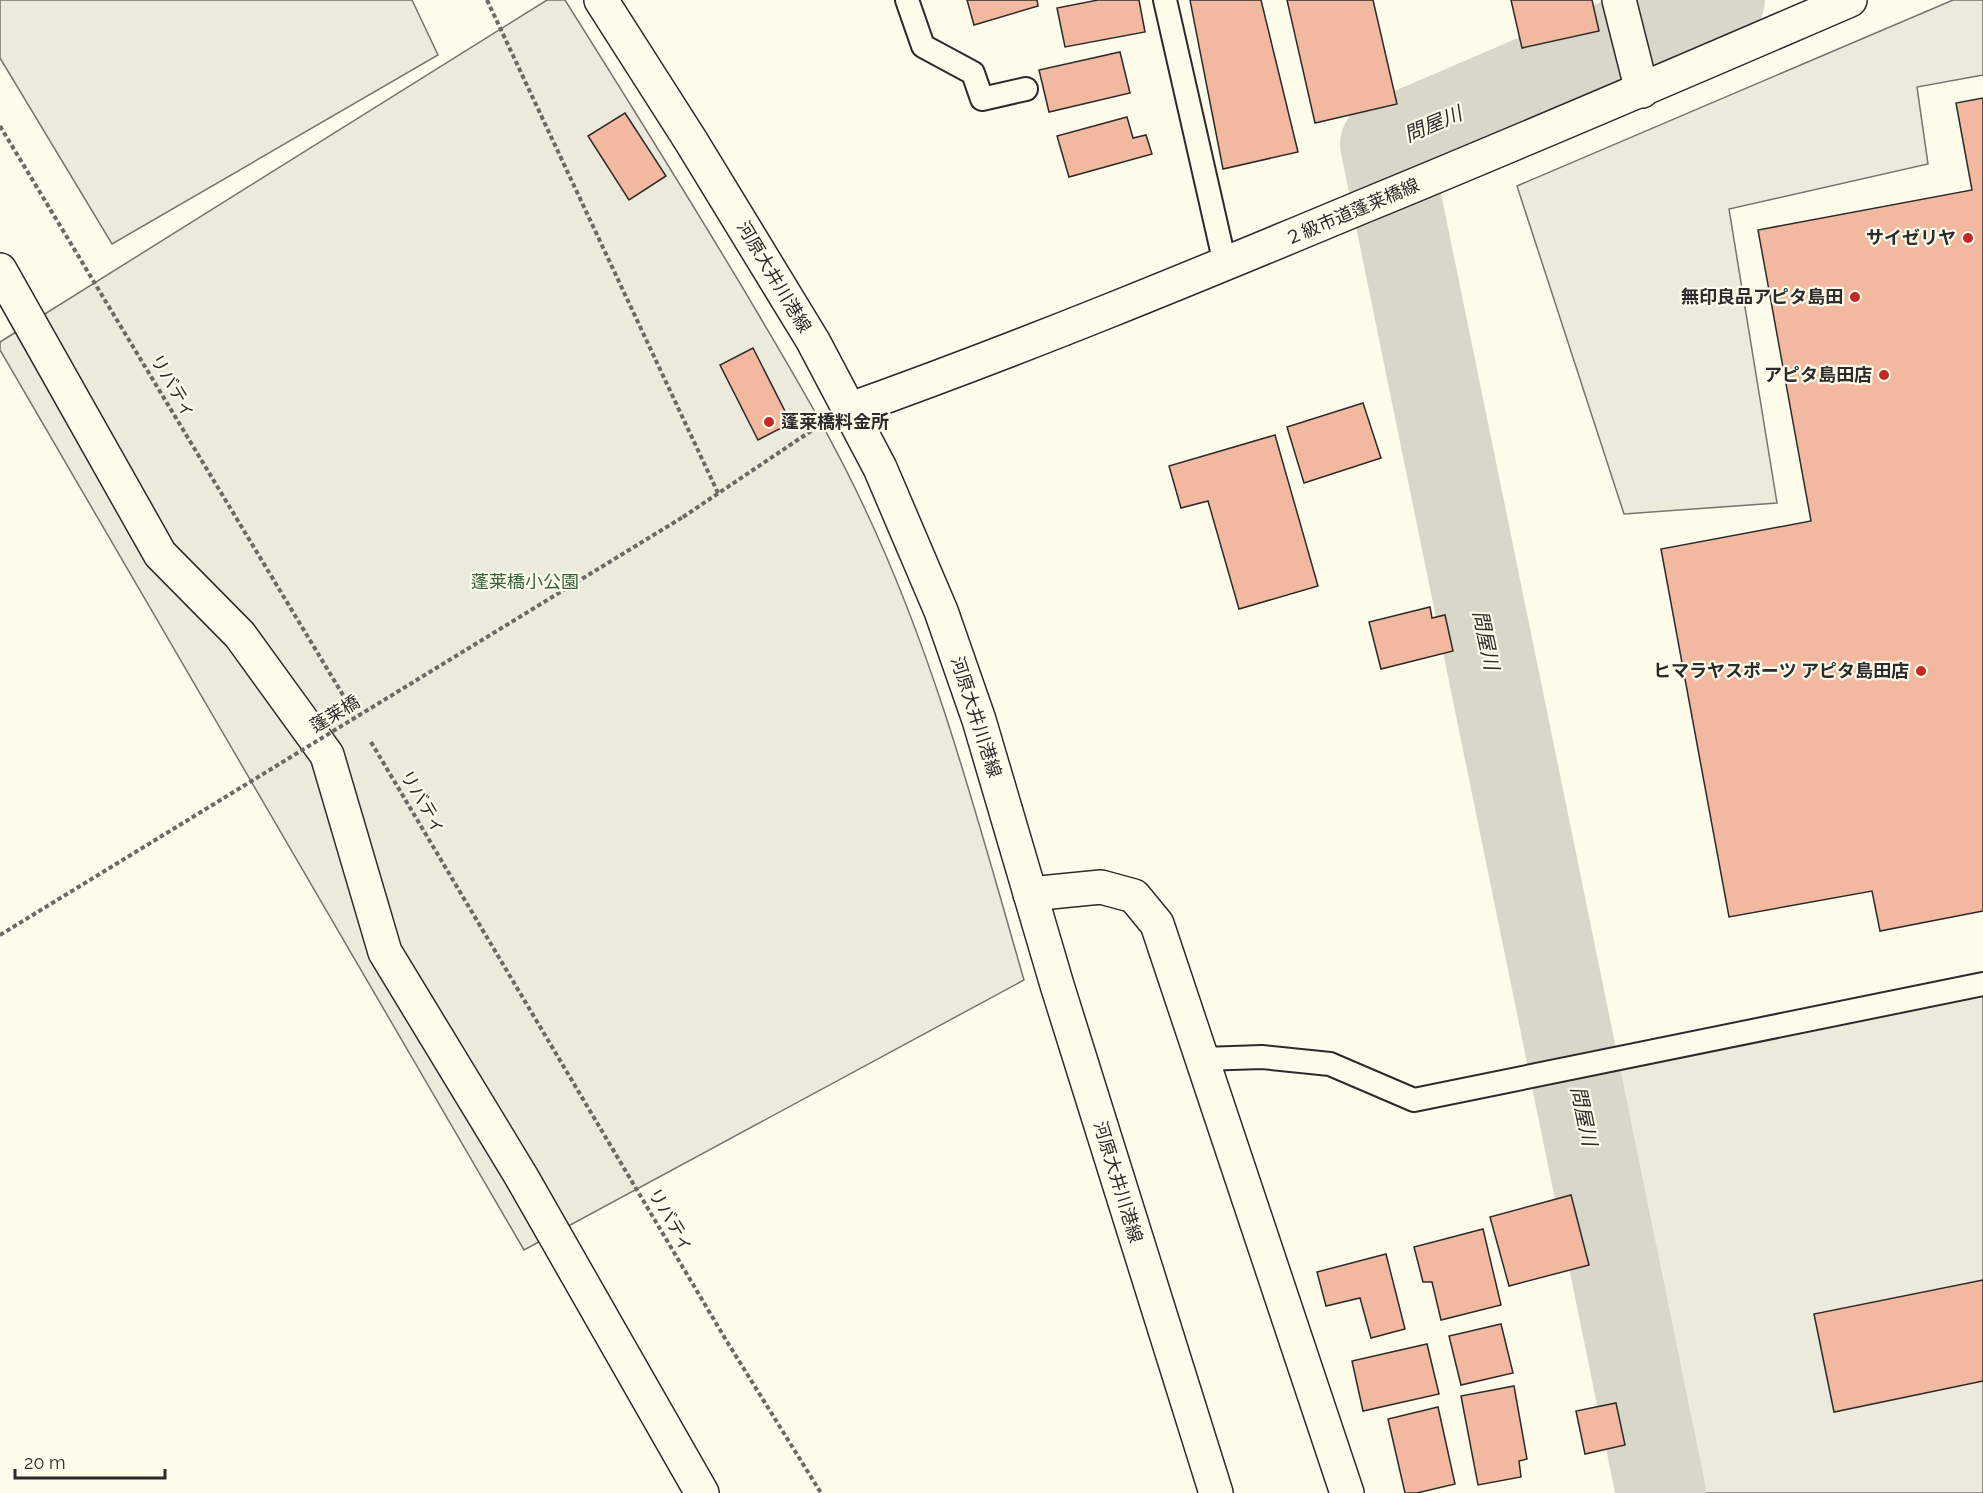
<svg xmlns="http://www.w3.org/2000/svg" width="1983" height="1493" viewBox="0 0 1983 1493" font-family="Raleway,'Noto Sans JP',sans-serif">
  <style>
    .green { fill: #ecebdb; stroke: #74746e; stroke-width: 1.5 }
    .parking { fill: #eceadb; stroke: #74746e; stroke-width: 1.5 }
    .lines { fill: none; stroke-linecap: round; stroke-linejoin: round }
    .river { stroke: #d8d7c9; stroke-width: 90 }
    .building { fill: #f2b8a0; stroke: #2b2b2b; stroke-width: 1.5 }
    .service-casing { stroke: #2b2b2b; stroke-width: 26 }
    .minor-casing { stroke: #2b2b2b; stroke-width: 36 }
    .tertiary-casing { stroke: #2b2b2b; stroke-width: 36 }
    .secondary-casing { stroke: #2b2b2b; stroke-width: 36 }
    .path { stroke: #6a6964; stroke-width: 4; stroke-dasharray: 4.5 3; stroke-linecap: butt }
    .service { stroke: #fdfbea; stroke-width: 22 }
    .minor { stroke: #fdfbea; stroke-width: 33 }
    .tertiary { stroke: #fdfbea; stroke-width: 33 }
    .secondary { stroke: #fdfbea; stroke-width: 33 }
    .path-bridge { stroke: #6a6964; stroke-width: 4; stroke-dasharray: 4.5 3; stroke-linecap: butt }
    .poi-dot { fill: #c62828; stroke: #fdfbea; stroke-width: 2 }
    .labels { text-anchor: middle; stroke-width: 4.5; stroke-linejoin: round; paint-order: stroke }
    .street-label { font-size: 18px; fill: #2b2b2b; stroke: #fdfbea }
    .poi-label { font-size: 18px; font-weight: bold; fill: #2b2b2b; stroke: #fdfbea; text-anchor: end }
    .park-label { font-size: 18px; fill: #34623c; stroke: #fdfbea }
    .water-label { font-size: 20px; font-style: italic; fill: #2b2b2b; stroke: #fdfbea }
  </style>
  <rect width="100%" height="100%" fill="#fdfbea"/>
  <g class="green">
    <path d="M 0,0 L 412,0 L 438,55 L 112,244 L 0,58 Z"/>
    <path d="M 547,0 L 565,0 C 631,105 697,210 760,317 C 797,380 834,442 865,509 C 936,659 978,821 1024,980 L 524,1250 L 0,350 L 0,342 Z"/>
  </g>
  <g class="parking">
    <path d="M 1953,0 L 1983,0 L 1983,75 L 1917,87 L 1928,164 L 1729,209 L 1777,503 L 1624,514 L 1517,186 Z"/>
    <path d="M 1983,994 L 1983,1493 L 1699,1493 L 1605,1061 Z"/>
  </g>
  <g class="lines">
    <path class="river" d="M 1661,1493 L 1385,144 L 1720,0"/>
  </g>
  <g class="building">
    <path d="M 967,0 L 1037,0 L 1038,6 L 974,25 Z"/>
    <path d="M 1098,0 L 1139,0 L 1145,32 L 1065,47 L 1057,8 Z"/>
    <path d="M 1190,0 L 1261,0 L 1298,152 L 1223,169 Z"/>
    <path d="M 1287,0 L 1373,0 L 1397,104 L 1315,123 Z"/>
    <path d="M 1511,0 L 1592,0 L 1599,31 L 1522,48 Z"/>
    <path d="M 1120,52 L 1130,93 L 1049,112 L 1039,70 Z"/>
    <path d="M 1983,98 L 1983,911 L 1880,931 L 1872,891 L 1729,917 L 1661,549 L 1811,521 L 1758,230 L 1972,190 L 1956,103 Z"/>
    <path d="M 625,113 L 666,176 L 629,200 L 588,136 Z"/>
    <path d="M 1127,117 L 1133,138 L 1146,135 L 1152,154 L 1069,177 L 1057,136 Z"/>
    <path d="M 753,348 L 791,423 L 758,440 L 720,365 Z"/>
    <path d="M 1363,403 L 1381,458 L 1304,483 L 1287,427 Z"/>
    <path d="M 1275,435 L 1318,586 L 1239,609 L 1208,501 L 1181,508 L 1169,466 Z"/>
    <path d="M 1430,607 L 1432,618 L 1445,615 L 1453,651 L 1381,669 L 1369,622 Z"/>
    <path d="M 1571,1195 L 1589,1265 L 1509,1286 L 1490,1217 Z"/>
    <path d="M 1483,1229 L 1501,1305 L 1441,1320 L 1432,1282 L 1423,1282 L 1414,1247 Z"/>
    <path d="M 1386,1254 L 1405,1329 L 1371,1338 L 1360,1298 L 1326,1306 L 1317,1272 Z"/>
    <path d="M 1983,1280 L 1983,1381 L 1834,1412 L 1814,1314 Z"/>
    <path d="M 1501,1324 L 1513,1373 L 1461,1385 L 1449,1336 Z"/>
    <path d="M 1427,1344 L 1439,1394 L 1363,1411 L 1352,1361 Z"/>
    <path d="M 1514,1386 L 1527,1459 L 1519,1461 L 1521,1477 L 1478,1485 L 1461,1396 Z"/>
    <path d="M 1616,1403 L 1625,1445 L 1585,1454 L 1576,1411 Z"/>
    <path d="M 1438,1407 L 1455,1484 L 1417,1493 L 1405,1493 L 1388,1419 Z"/>
  </g>
  <g class="lines">
    <defs>
      <g id="service">
        <path d="M 907,0 L 923,46 L 973,73 L 982,99 L 1026,89"/>
        <path d="M 1165,0 L 1225,264"/>
        <path d="M 1202,1059 L 1262,1057 L 1330,1064 L 1414,1100 L 1983,984"/>
      </g>
      <g id="minor">
        <path d="M 1619,0 L 1642,91"/>
        <path d="M 0,270 L 160,554 L 240,635 L 327,755 L 385,952 L 521,1176 L 702,1493"/>
        <path d="M 1030,894 L 1101,887 L 1134,896 L 1157,924 L 1347,1493"/>
      </g>
      <path id="tertiary" d="M 848,410 C 1022,348 1194,277 1364,206 C 1527,139 1688,70 1850,0"/>
      <path id="secondary" d="M 601,0 L 691,141 L 813,341 L 880,468 L 941,611 L 979,720 L 1057,985 L 1216,1493"/>
    </defs>
    <use href="#service" class="service-casing"/>
    <use href="#minor" class="minor-casing"/>
    <use href="#tertiary" class="tertiary-casing"/>
    <use href="#secondary" class="secondary-casing"/>
    <g class="path">
      <path d="M 487,0 L 718,493"/>
      <path d="M 0,126 L 352,710"/>
      <path d="M 683,517 L 811,431"/>
      <path d="M 371,742 L 726,1340 L 821,1493"/>
    </g>
    <use href="#service" class="service"/>
    <use href="#minor" class="minor"/>
    <use href="#tertiary" class="tertiary"/>
    <use href="#secondary" class="secondary"/>
    <path class="path-bridge" d="M 0,935 L 683,517"/>
  </g>
  <g class="poi-dot">
    <circle cx="1968" cy="238" r="6"/>
    <circle cx="1855" cy="297" r="6"/>
    <circle cx="1884" cy="375" r="6"/>
    <circle cx="769" cy="422" r="6"/>
    <circle cx="1921" cy="671" r="6"/>
  </g>
  <g class="labels">
    <g class="street-label">
      <text transform="translate(1352 212) rotate(-23)" y="6">２級市道蓬莱橋線</text>
      <text transform="translate(774 277) rotate(59)" y="6">河原大井川港線</text>
      <text transform="translate(173 386) rotate(59)" y="6">リバティ</text>
      <text transform="translate(335 714) rotate(-31)" y="6">蓬莱橋</text>
      <text transform="translate(976 717) rotate(72)" y="6">河原大井川港線</text>
      <text transform="translate(423 802) rotate(59)" y="6">リバティ</text>
      <text transform="translate(1118 1182) rotate(73)" y="6">河原大井川港線</text>
      <text transform="translate(671 1220) rotate(59)" y="6">リバティ</text>
    </g>
    <g class="poi-label">
      <text x="1956" y="244">サイゼリヤ</text>
      <text x="1843" y="303">無印良品アピタ島田</text>
      <text x="1872" y="381">アピタ島田店</text>
      <text x="781" y="428" text-anchor="start">蓬莱橋料金所</text>
      <text x="1909" y="677">ヒマラヤスポーツ アピタ島田店</text>
    </g>
    <g class="park-label">
      <text x="525" y="588">蓬莱橋小公園</text>
    </g>
    <g class="water-label">
      <text transform="translate(1433 124) rotate(-23)" y="7">問屋川</text>
      <text transform="translate(1486 640) rotate(78)" y="7">問屋川</text>
      <text transform="translate(1584 1116) rotate(78)" y="7">問屋川</text>
    </g>
  </g>
  <path d="M15 1469v9h150v-9" fill="none" stroke="#2b2b2b" stroke-width="3"/>
  <text x="24" y="1469" font-size="18" fill="#2b2b2b" stroke="#fdfbea" stroke-width="4.5" paint-order="stroke">20 m</text>
</svg>
